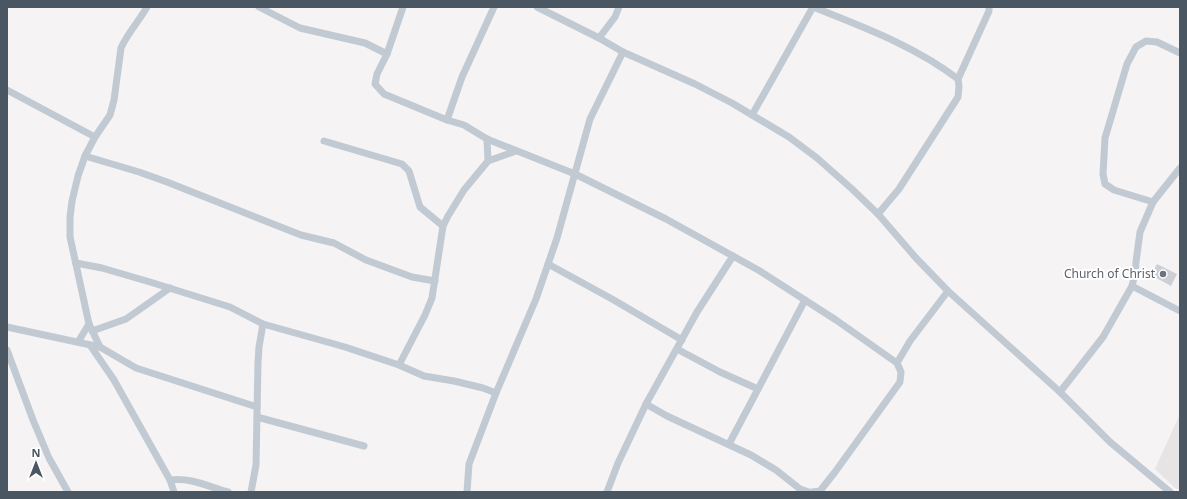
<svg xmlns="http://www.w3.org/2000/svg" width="1187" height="499" viewBox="0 0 1187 499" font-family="'Noto Sans',sans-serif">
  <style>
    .education { fill: #e6e4e5 }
    .building { fill: #cdcfd5 }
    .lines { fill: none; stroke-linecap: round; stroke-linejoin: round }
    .minor { stroke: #c1cad2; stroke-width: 7 }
    .worship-dot { fill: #6b7280; stroke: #fff; stroke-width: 1.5 }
    .labels { text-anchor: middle; stroke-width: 4; stroke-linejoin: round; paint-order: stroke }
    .worship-label { font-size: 12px; fill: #5b616d; stroke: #fff; text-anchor: end }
  </style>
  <rect width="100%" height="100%" fill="#f5f3f3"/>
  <path class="education" d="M 1180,414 L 1180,490 L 1175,488 L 1155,469 Z"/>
  <path class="building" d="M 1157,264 L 1177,274 L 1171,286 L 1151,275 Z"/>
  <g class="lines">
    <g class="minor">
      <path d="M 259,7 L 300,28 L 365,43 L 387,54"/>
      <path d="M 403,7 L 387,54 L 377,74 L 375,84 L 384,94 L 447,120"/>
      <path d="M 494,7 L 462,77 L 447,120 L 464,125 L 487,139 L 575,174 L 666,219 L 760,271 L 836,320 L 897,363 L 910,341 L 948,291"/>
      <path d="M 537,7 L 599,38 L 623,52 L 695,84 L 732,103 L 789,137 L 817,158 L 852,189 L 878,214 L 916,258 L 948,291 L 1060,392 L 1110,442 L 1170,492"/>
      <path d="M 813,7 C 863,27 915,46 958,79 L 959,86 L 958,97 L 899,189 L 878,214"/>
      <path d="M 599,38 L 615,17 L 619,7"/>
      <path d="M 958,79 L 989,11 L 989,7"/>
      <path d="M 7,90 L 95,137"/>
      <path d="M 752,115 L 813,7"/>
      <path d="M 487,139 L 488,161"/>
      <path d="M 324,141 L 402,164 L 409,171 L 420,207 L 443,226"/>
      <path d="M 85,156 L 139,172 L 167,182 L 301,235 L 334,243 L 366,260 L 412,277 L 435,281"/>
      <path d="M 1153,202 L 1114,190 L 1105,184 L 1103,174 L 1105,138 L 1127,64 L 1136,47 L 1146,41 L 1157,42 L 1180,53"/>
      <path d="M 76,263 L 102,268 L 150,282 L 230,307 L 263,324 L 345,347 L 399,365 L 424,376 L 454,381 L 483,388 L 496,393"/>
      <path d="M 548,264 L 612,299 L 682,340"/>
      <path d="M 1132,286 L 1180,311"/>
      <path d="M 7,327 L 100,347 L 136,368 L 257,407"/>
      <path d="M 92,331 L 126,319 L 170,288"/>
      <path d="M 78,342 L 89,324"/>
      <path d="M 90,345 L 114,380 L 170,480 L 174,492"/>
      <path d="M 100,347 L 89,324 L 70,237 L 70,217 L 72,201 L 78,176 L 85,156 L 95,137 L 110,115 L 114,100 L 121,48 C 127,34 139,21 147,7"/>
      <path d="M 677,349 L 720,372 L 758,389"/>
      <path d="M 7,350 L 33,420 L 49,458 L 68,492"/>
      <path d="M 399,365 L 425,315 L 432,298 L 443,226 L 448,216 L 464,190 L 488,161 L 516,151"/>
      <path d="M 1060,392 L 1103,337 L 1132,286 L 1135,274 L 1136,262 L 1140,232 L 1153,202 L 1180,168"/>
      <path d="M 646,404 L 667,416 L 751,455 L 776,470 L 800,489 L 809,492"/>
      <path d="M 257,417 L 364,446"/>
      <path d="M 729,444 L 805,300"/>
      <path d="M 170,480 C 191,477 209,487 228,492"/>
      <path d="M 251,492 L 256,465 L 258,362 L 259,347 L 263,324"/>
      <path d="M 467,492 L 469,464 L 496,393 L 536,299 L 557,238 L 590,119 L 623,52"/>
      <path d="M 607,492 L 618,463 L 646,404 L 697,312 L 733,256"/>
      <path d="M 812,492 L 820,491 L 835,472 L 900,382 L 901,372 L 897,363"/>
    </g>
  </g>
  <circle class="worship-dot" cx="1163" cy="274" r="4"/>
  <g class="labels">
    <g class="worship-label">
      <text x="1155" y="278">Church of Christ</text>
    </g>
  </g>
  <rect width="1187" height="499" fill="none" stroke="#4a5661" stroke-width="16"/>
  <g transform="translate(36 463)" stroke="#ffffff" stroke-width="3" paint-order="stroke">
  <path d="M0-3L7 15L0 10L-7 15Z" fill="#4a5661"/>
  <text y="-6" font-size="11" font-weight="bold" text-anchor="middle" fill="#4a5661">N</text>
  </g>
</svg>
